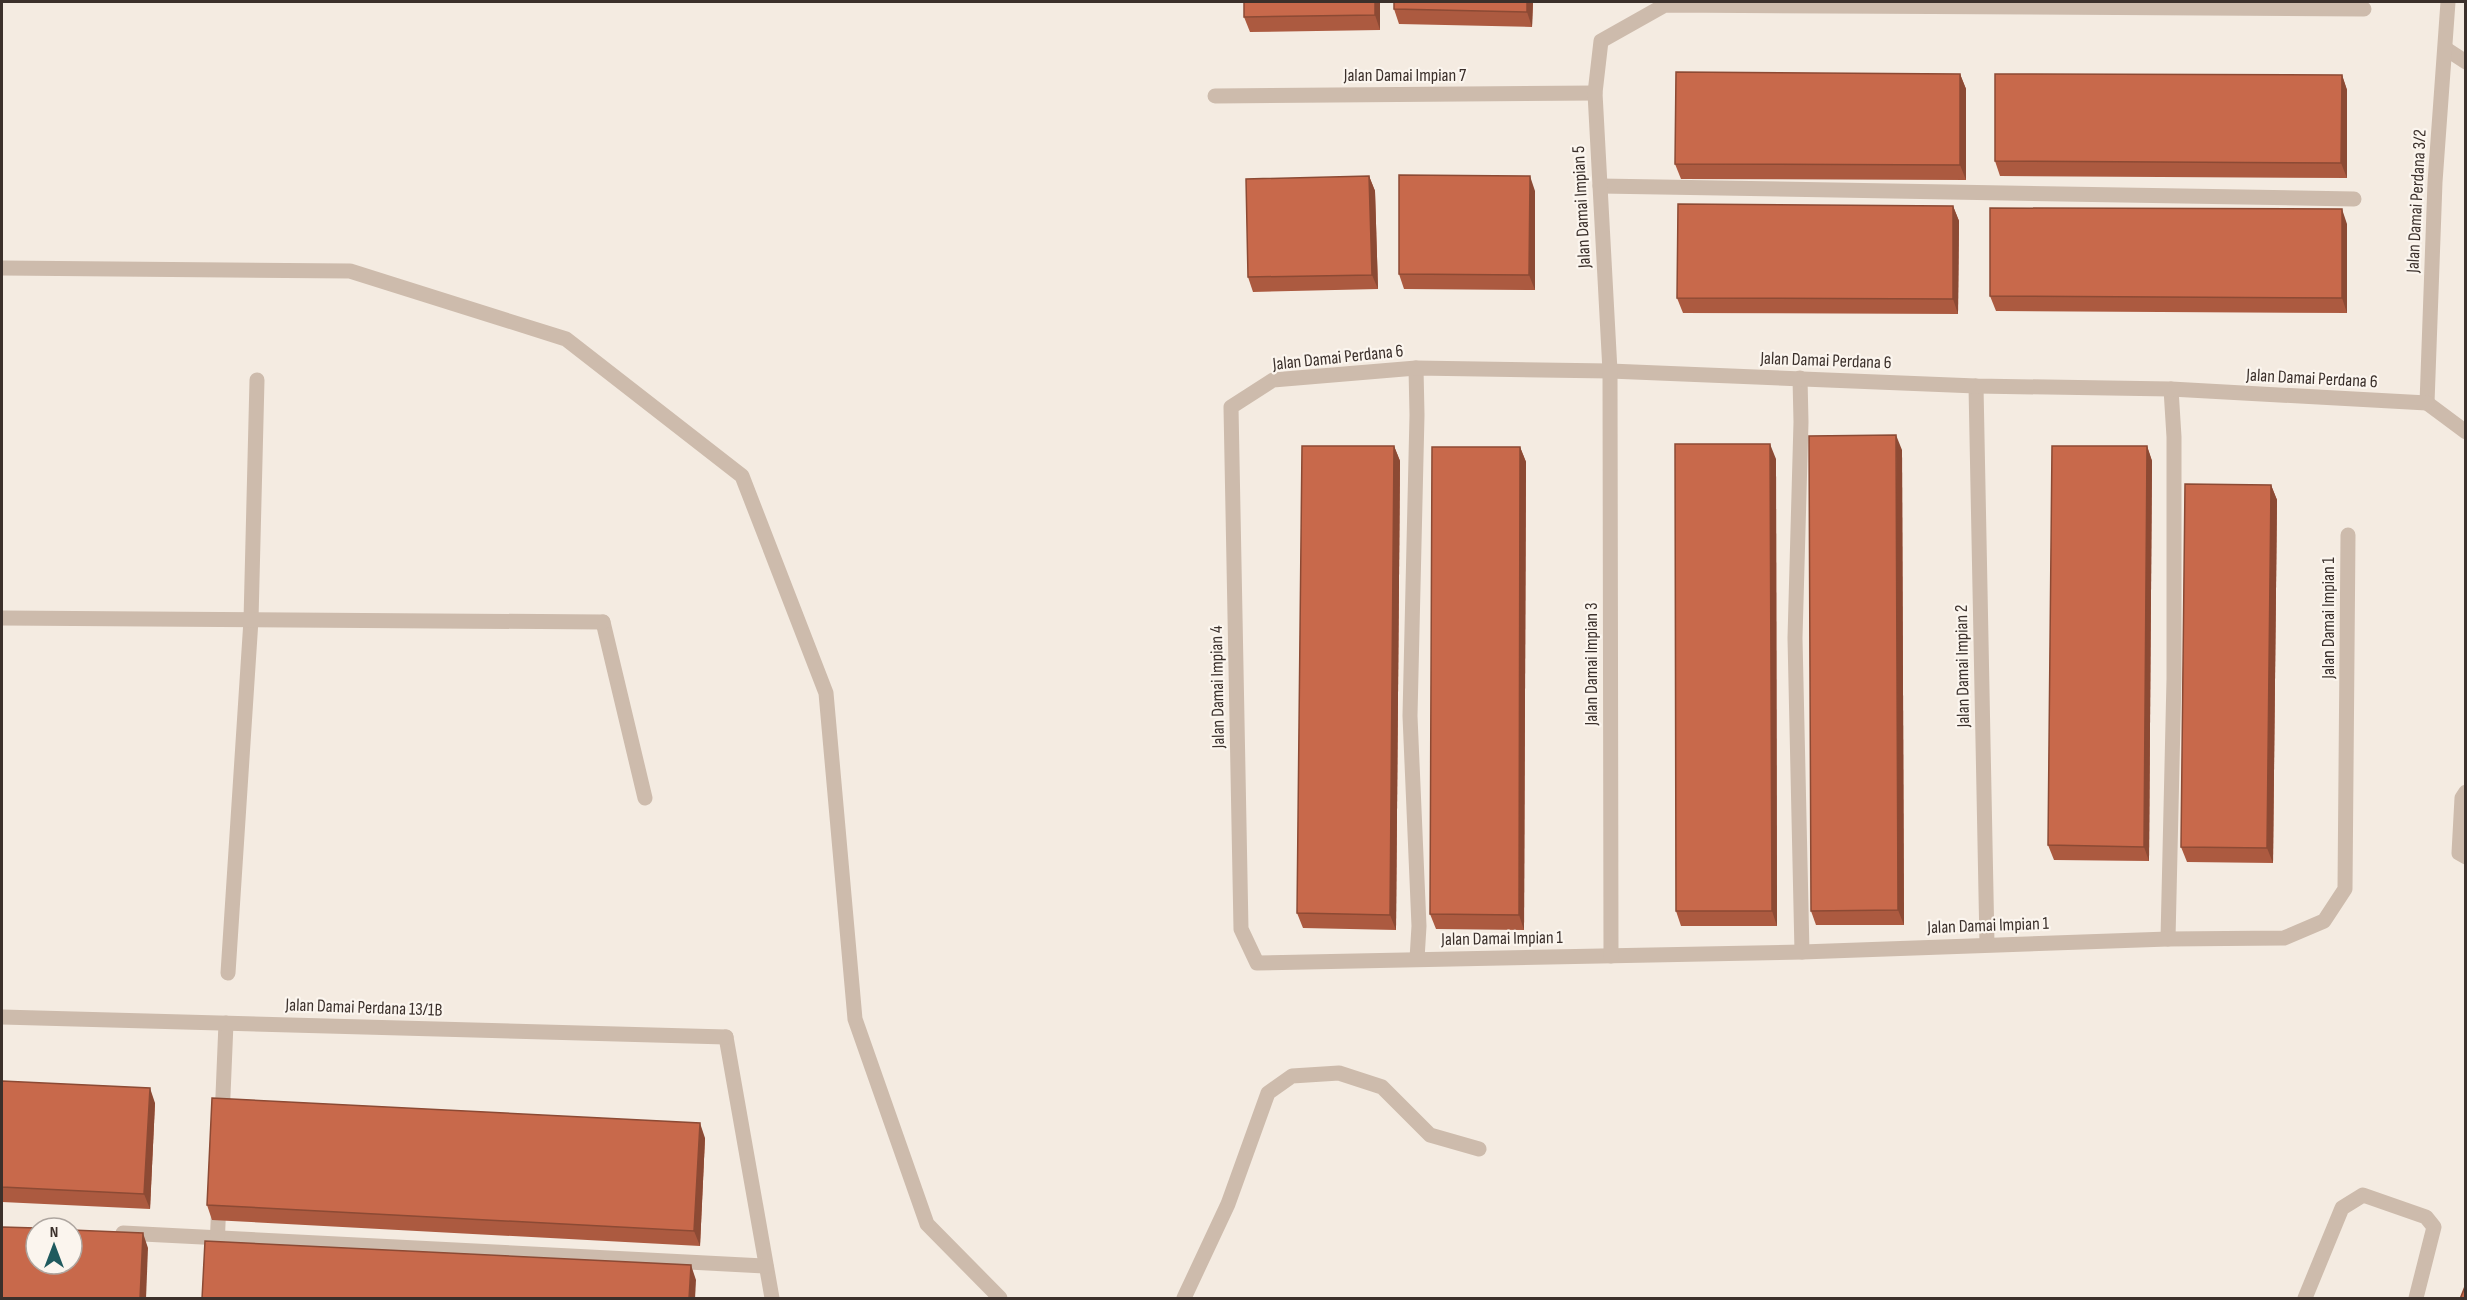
<svg xmlns="http://www.w3.org/2000/svg" width="2467" height="1300" viewBox="0 0 2467 1300" font-family="'Sofia Sans Condensed',sans-serif">
  <style>
    .lines { fill: none; stroke-linecap: round; stroke-linejoin: round }
    .lane { stroke: #cdbbac; stroke-width: 15 }
    .street { stroke: #cdbbac; stroke-width: 15 }
    .wall { fill: #ac5a40 }
    .shaded-wall { fill: #8c4a34 }
    .building { fill: #c8694b; stroke: #8c4a34; stroke-width: 1.5 }
    .labels { text-anchor: middle; stroke-width: 4.5; stroke-linejoin: round; paint-order: stroke }
    .street-label { font-size: 18px; fill: #3b302b; stroke: #fbf5ee }
  </style>
  <rect width="100%" height="100%" fill="#f4ebe1"/>
  <g class="lines">
    <g class="lane">
      <path d="M 1600,186 L 2354,199"/>
      <path d="M 1416,368 L 1417,415 L 1410,716 L 1419,926 L 1417,959"/>
      <path d="M 1800,378 L 1801,422 L 1795,638 L 1802,952"/>
      <path d="M 603,622 L 645,798"/>
      <path d="M 2168,939 L 2174,679 L 2174,437 L 2171,389"/>
      <path d="M 228,973 L 251,620 L 257,380"/>
      <path d="M 726,1037 L 772,1298"/>
      <path d="M 222,1119 L 226,1023"/>
      <path d="M 123,1233 L 766,1266"/>
      <path d="M 217,1248 L 219,1200"/>
      <path d="M 1184,1298 L 1228,1204 L 1268,1093 L 1292,1076 L 1339,1073 L 1382,1087 L 1430,1135 L 1479,1149"/>
      <path d="M 2305,1298 L 2342,1208 L 2363,1195 L 2426,1217 L 2434,1227 L 2416,1298"/>
    </g>
    <g class="street">
      <path d="M 2446,49 L 2466,62"/>
      <path d="M 1215,96 L 1595,93"/>
      <path d="M 2,268 L 350,271 L 566,339 L 742,476 L 826,693 L 855,1019 L 927,1224 L 1000,1298"/>
      <path d="M 1976,386 L 1987,944"/>
      <path d="M 2427,403 L 2435,182 L 2448,2"/>
      <path d="M 2427,403 L 2466,432"/>
      <path d="M 2348,535 L 2345,889 L 2324,921 L 2284,938 L 2168,939 L 1802,952 L 1257,963 L 1241,929 L 1231,407 L 1273,380 L 1416,368 L 1610,371 L 1976,386 L 2171,389 L 2427,403"/>
      <path d="M 2,618 L 603,622"/>
      <path d="M 2466,792 L 2462,798 L 2459,853 L 2466,857"/>
      <path d="M 1611,956 L 1610,371 L 1595,93 L 1601,41 L 1665,5 L 2364,9"/>
      <path d="M 2,1017 L 726,1037"/>
    </g>
  </g>
  <g class="wall">
    <path d="M 1380,2 L 1380,30 L 1250,32 L 1244,17 Z"/>
    <path d="M 1394,2 L 1533,2 L 1532,27 L 1399,24 L 1394,9 Z"/>
    <path d="M 1960,74 L 1966,89 L 1966,180 L 1681,179 L 1675,164 Z"/>
    <path d="M 2342,75 L 2347,90 L 2347,178 L 2000,176 L 1995,161 Z"/>
    <path d="M 1369,176 L 1375,191 L 1378,289 L 1253,292 L 1248,277 Z"/>
    <path d="M 1535,191 L 1535,290 L 1404,289 L 1399,274 Z"/>
    <path d="M 1953,206 L 1959,221 L 1958,314 L 1683,313 L 1677,298 Z"/>
    <path d="M 2347,224 L 2347,313 L 1996,311 L 1990,296 Z"/>
    <path d="M 1394,446 L 1400,461 L 1396,930 L 1303,928 L 1297,913 Z"/>
    <path d="M 2147,446 L 2152,461 L 2149,861 L 2054,860 L 2048,845 Z"/>
    <path d="M 1520,447 L 1526,462 L 1524,930 L 1436,929 L 1430,914 Z"/>
    <path d="M 1902,450 L 1904,925 L 1816,925 L 1811,911 Z"/>
    <path d="M 1776,459 L 1777,926 L 1681,926 L 1676,911 Z"/>
    <path d="M 2271,485 L 2277,500 L 2273,863 L 2187,862 L 2181,847 Z"/>
    <path d="M 2,1081 L 155,1103 L 150,1209 L 2,1202 Z"/>
    <path d="M 705,1138 L 700,1246 L 212,1220 L 207,1205 Z"/>
  </g>
  <g class="shaded-wall">
    <path d="M 1375,2 L 1380,2 L 1380,30 L 1375,15 Z"/>
    <path d="M 1527,2 L 1533,2 L 1532,27 L 1527,12 Z"/>
    <path d="M 1960,74 L 1966,89 L 1966,180 L 1960,165 Z"/>
    <path d="M 2342,75 L 2347,90 L 2347,178 L 2341,163 Z"/>
    <path d="M 1369,176 L 1375,191 L 1378,289 L 1372,275 Z"/>
    <path d="M 1530,176 L 1535,191 L 1535,290 L 1529,275 Z"/>
    <path d="M 1953,206 L 1959,221 L 1958,314 L 1953,299 Z"/>
    <path d="M 2342,209 L 2347,224 L 2347,313 L 2342,298 Z"/>
    <path d="M 1896,435 L 1902,450 L 1904,925 L 1898,910 Z"/>
    <path d="M 1770,444 L 1776,459 L 1777,926 L 1772,911 Z"/>
    <path d="M 1394,446 L 1400,461 L 1396,930 L 1390,915 Z"/>
    <path d="M 2147,446 L 2152,461 L 2149,861 L 2144,847 Z"/>
    <path d="M 1520,447 L 1526,462 L 1524,930 L 1519,915 Z"/>
    <path d="M 2271,485 L 2277,500 L 2273,863 L 2267,848 Z"/>
    <path d="M 150,1088 L 155,1103 L 150,1209 L 144,1194 Z"/>
    <path d="M 700,1123 L 705,1138 L 700,1246 L 694,1231 Z"/>
    <path d="M 143,1233 L 148,1248 L 146,1299 L 140,1299 Z"/>
    <path d="M 691,1265 L 696,1280 L 695,1299 L 689,1299 Z"/>
  </g>
  <g class="building">
    <path d="M 1244,2 L 1375,2 L 1375,15 L 1244,17 Z"/>
    <path d="M 1394,2 L 1527,2 L 1527,12 L 1394,9 Z"/>
    <path d="M 1676,72 L 1960,74 L 1960,165 L 1675,164 Z"/>
    <path d="M 1995,74 L 2342,75 L 2341,163 L 1995,161 Z"/>
    <path d="M 1399,175 L 1530,176 L 1529,275 L 1399,274 Z"/>
    <path d="M 1369,176 L 1372,275 L 1248,277 L 1246,179 Z"/>
    <path d="M 1678,204 L 1953,206 L 1953,299 L 1677,298 Z"/>
    <path d="M 1990,208 L 2342,209 L 2342,298 L 1990,296 Z"/>
    <path d="M 1896,435 L 1898,910 L 1811,911 L 1809,436 Z"/>
    <path d="M 1675,444 L 1770,444 L 1772,911 L 1676,911 Z"/>
    <path d="M 1302,446 L 1394,446 L 1390,915 L 1297,913 Z"/>
    <path d="M 2052,446 L 2147,446 L 2144,847 L 2048,845 Z"/>
    <path d="M 1432,447 L 1520,447 L 1519,915 L 1430,914 Z"/>
    <path d="M 2185,484 L 2271,485 L 2267,848 L 2181,847 Z"/>
    <path d="M 2,1081 L 150,1088 L 144,1194 L 2,1187 Z"/>
    <path d="M 212,1098 L 700,1123 L 694,1231 L 207,1205 Z"/>
    <path d="M 2,1227 L 36,1228 L 36,1264 L 72,1264 L 72,1230 L 143,1233 L 140,1299 L 2,1299 Z"/>
    <path d="M 205,1241 L 691,1265 L 689,1299 L 202,1299 Z"/>
    <path d="M 2466,1284 L 2466,1299 L 2460,1299 Z"/>
  </g>
  <g class="labels">
    <g class="street-label">
      <text x="1405" y="81">Jalan Damai Impian 7</text>
      <text transform="translate(2416 201) rotate(-87)" y="6">Jalan Damai Perdana 3/2</text>
      <text transform="translate(1581 207) rotate(-93)" y="6">Jalan Damai Impian 5</text>
      <text transform="translate(1338 357) rotate(-6)" y="6">Jalan Damai Perdana 6</text>
      <text transform="translate(1826 360) rotate(2)" y="6">Jalan Damai Perdana 6</text>
      <text transform="translate(2312 378) rotate(3)" y="6">Jalan Damai Perdana 6</text>
      <text transform="translate(2328 618) rotate(-90)" y="6">Jalan Damai Impian 1</text>
      <text transform="translate(1591 664) rotate(-90)" y="6">Jalan Damai Impian 3</text>
      <text transform="translate(1962 666) rotate(-91)" y="6">Jalan Damai Impian 2</text>
      <text transform="translate(1217 687) rotate(-91)" y="6">Jalan Damai Impian 4</text>
      <text transform="translate(1988 925) rotate(-2)" y="6">Jalan Damai Impian 1</text>
      <text transform="translate(1502 938) rotate(-1)" y="6">Jalan Damai Impian 1</text>
      <text transform="translate(364 1007) rotate(2)" y="6">Jalan Damai Perdana 13/1B</text>
    </g>
  </g>
  <rect width="2467" height="1300" fill="none" stroke="#3b302b" stroke-width="6"/>
  <g transform="translate(54 1246)"><circle r="28" fill="#fbf5ee" stroke="#aea6a0" stroke-width="1.5"/>
  <path d="M0-4.5L10 22L0 15L-10 22Z" fill="#1f5a5e"/>
  <text y="-9" font-size="16" font-weight="bold" text-anchor="middle" fill="#3b302b">N</text>
  </g>
</svg>
